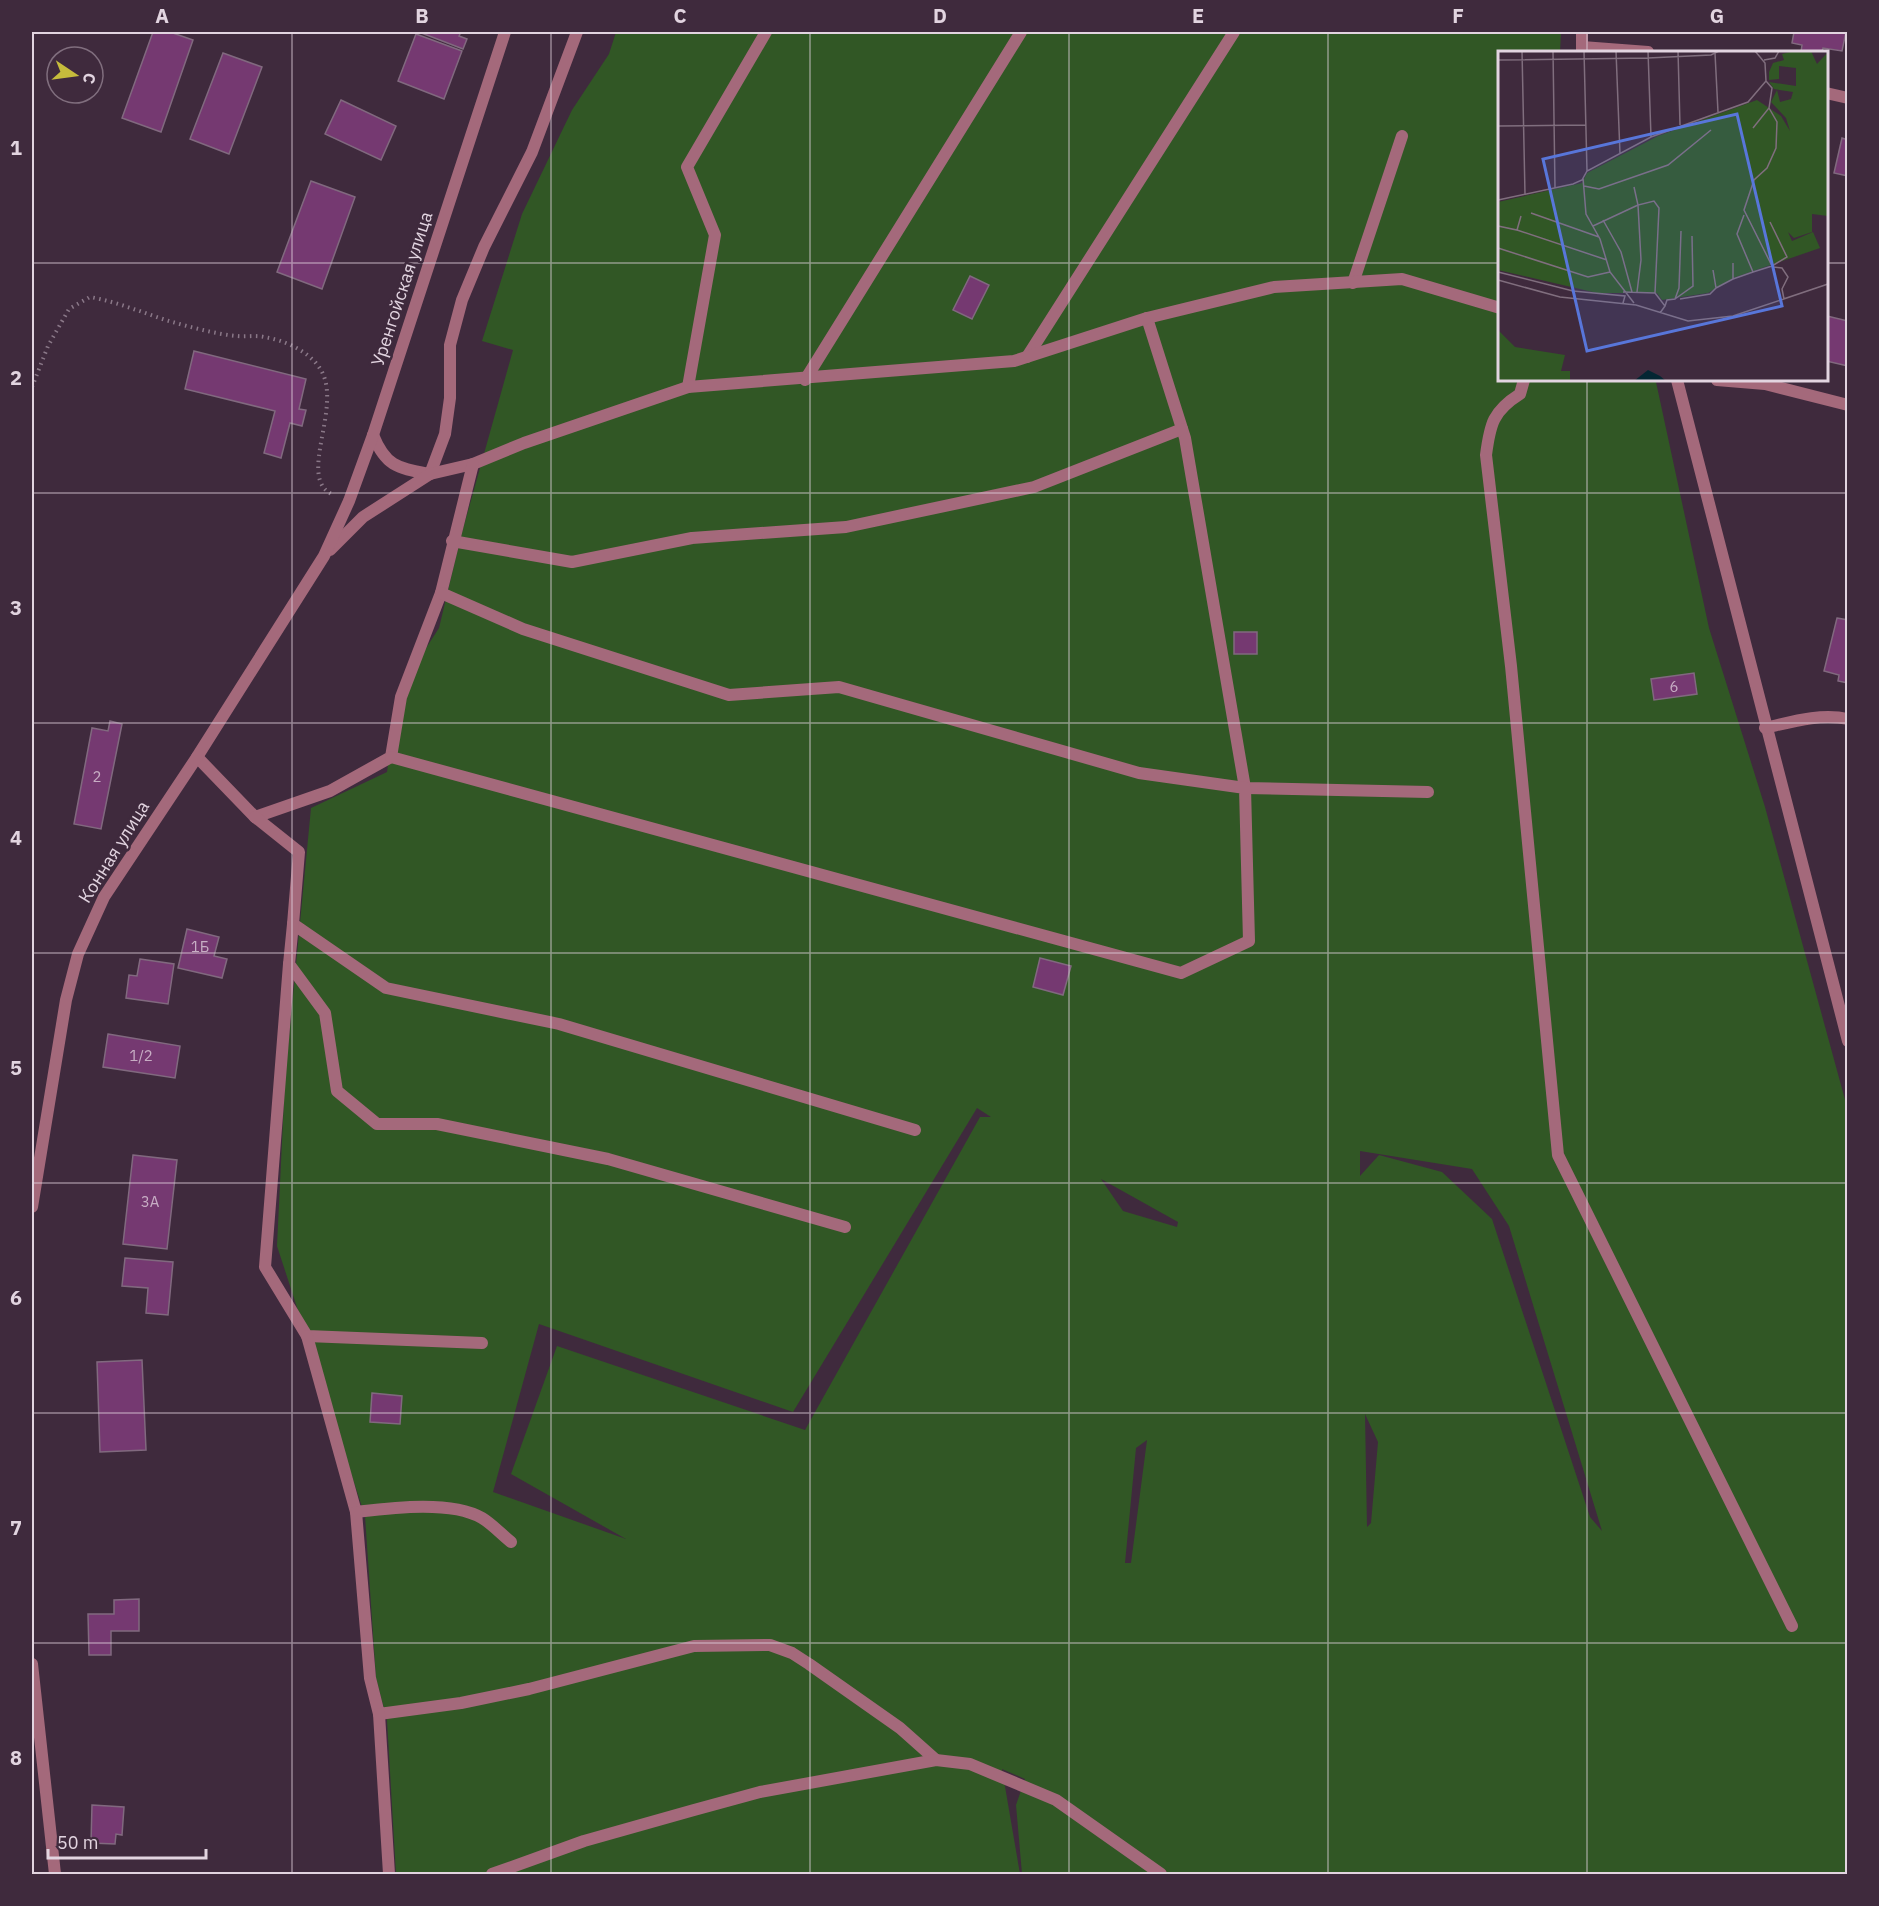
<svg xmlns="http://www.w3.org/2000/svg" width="1879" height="1906" viewBox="0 0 1879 1906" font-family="'IBM Plex Sans',sans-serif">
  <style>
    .green { fill: #315725; fill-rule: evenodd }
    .building { fill: #753971; stroke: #81697f; stroke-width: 1.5 }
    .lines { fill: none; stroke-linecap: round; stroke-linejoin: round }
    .path { stroke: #8a7888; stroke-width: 4; stroke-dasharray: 1.5 4.5; stroke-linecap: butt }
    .street { stroke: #a4697b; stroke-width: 12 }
    .grid { fill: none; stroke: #e2d4e0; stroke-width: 1.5; stroke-opacity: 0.55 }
    .labels { text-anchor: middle; stroke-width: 5; stroke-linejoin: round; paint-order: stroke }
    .number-label { font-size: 15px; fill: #c7adc4 }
    .street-label { font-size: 18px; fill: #e2d4e0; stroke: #3f2a3d }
    .inset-road { fill: none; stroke: #806e7e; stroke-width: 1.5 }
    .view { fill: #5876da; fill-opacity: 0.15; stroke: #5876da; stroke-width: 3 }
    .inset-edge { fill: none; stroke: #e2d4e0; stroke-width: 3 }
    .neatline { fill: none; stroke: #e2d4e0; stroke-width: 2 }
    .grid-label { font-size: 20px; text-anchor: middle; font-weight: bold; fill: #e2d4e0 }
  </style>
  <rect width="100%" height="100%" fill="#3f2a3d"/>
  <path class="green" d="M 616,32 L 1561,32 L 1560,52 L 1500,52 L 1500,380 L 1653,380 L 1656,382 L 1709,628 L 1765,807 L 1847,1107 L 1847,1874 L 1022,1874 L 1016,1805 L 1025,1779 L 1002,1769 L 1020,1874 L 396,1874 L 387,1720 L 376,1678 L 365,1516 L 277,1246 L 285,1079 L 311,808 L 387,772 L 399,690 L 439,628 L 461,536 L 513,350 L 482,341 L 522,214 L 572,110 L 609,54 ZM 977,1108 L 991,1117 L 980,1117 L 805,1430 L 557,1346 L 511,1474 L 626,1539 L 493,1492 L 539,1324 L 793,1412 ZM 1360,1151 L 1472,1169 L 1509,1226 L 1602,1531 L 1590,1517 L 1492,1219 L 1442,1172 L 1379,1155 L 1360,1176 ZM 1101,1179 L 1178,1222 L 1177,1227 L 1123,1211 ZM 1365,1414 L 1378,1442 L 1371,1523 L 1367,1527 ZM 1147,1440 L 1131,1563 L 1125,1563 L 1136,1448 Z"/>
  <g class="building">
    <path d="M 153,32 L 170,32 L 193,40 L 161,132 L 122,118 Z"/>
    <path d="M 419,32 L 461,32 L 459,36 L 467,39 L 463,49 Z"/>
    <path d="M 1794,32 L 1846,32 L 1842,51 L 1823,48 L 1822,52 L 1801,52 L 1802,45 L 1792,43 Z"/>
    <path d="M 416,34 L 462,51 L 444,99 L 398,81 Z"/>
    <path d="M 223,53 L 262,67 L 229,154 L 190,139 Z"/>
    <path d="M 341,100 L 396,126 L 381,160 L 325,134 Z"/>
    <path d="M 1842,138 L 1848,140 L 1848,176 L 1834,173 Z"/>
    <path d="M 311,181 L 355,197 L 322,289 L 277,272 Z"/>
    <path d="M 970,276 L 989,285 L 972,319 L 953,310 Z"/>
    <path d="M 1827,316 L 1848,321 L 1848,366 L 1826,361 Z"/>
    <path d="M 194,351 L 306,379 L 299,409 L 306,410 L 302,426 L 290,423 L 281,458 L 264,453 L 275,411 L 185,389 Z"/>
    <path d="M 1837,618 L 1848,620 L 1848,683 L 1838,681 L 1839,675 L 1824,671 Z"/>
    <rect x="1234" y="632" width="23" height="22"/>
    <path d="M 1694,673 L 1697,694 L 1654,700 L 1651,679 Z"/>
    <path d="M 110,721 L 122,724 L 101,829 L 74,824 L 92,728 L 108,731 Z"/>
    <path d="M 187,929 L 219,937 L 214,956 L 227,959 L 222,978 L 178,968 Z"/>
    <path d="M 1040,958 L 1071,966 L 1063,995 L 1033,987 Z"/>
    <path d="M 140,959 L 174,964 L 168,1004 L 126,998 L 129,975 L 137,976 Z"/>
    <path d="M 108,1034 L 180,1046 L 175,1078 L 103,1067 Z"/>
    <path d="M 133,1155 L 177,1160 L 167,1249 L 123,1244 Z"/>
    <path d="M 125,1258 L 173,1262 L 168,1315 L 146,1313 L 148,1288 L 122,1286 Z"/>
    <path d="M 142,1360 L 146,1450 L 100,1452 L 97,1362 Z"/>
    <path d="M 372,1393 L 402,1396 L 400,1424 L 370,1422 Z"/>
    <path d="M 139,1599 L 139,1631 L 111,1631 L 111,1655 L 89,1655 L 88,1614 L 114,1614 L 114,1600 Z"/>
    <path d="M 92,1805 L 124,1807 L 122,1835 L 116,1834 L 115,1844 L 91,1843 Z"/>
  </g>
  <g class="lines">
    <path class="path" d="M 32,387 L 48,346 L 69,309 L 90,297 C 118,302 143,313 169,321 C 190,327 215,334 237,336 C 246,337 255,335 264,337 C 284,340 308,351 319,367 C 346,404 294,480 334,495"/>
    <g class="street">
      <path d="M 1582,47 L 1648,52"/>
      <path d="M 1582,52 L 1582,32"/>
      <path d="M 1826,93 L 1848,98"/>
      <path d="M 1353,283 L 1402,136"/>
      <path d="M 1147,318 L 1185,438 L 1245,788 L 1428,792"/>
      <path d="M 1027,357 L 1234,32"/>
      <path d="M 805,380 L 1021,32"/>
      <path d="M 1524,380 L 1520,394 C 1493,411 1490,424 1486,455 L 1511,666 L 1558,1155 L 1792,1626"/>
      <path d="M 1677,380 L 1848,1041"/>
      <path d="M 1717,380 L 1765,384 L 1848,405"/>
      <path d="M 688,387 L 715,235 L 687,167 L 766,32"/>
      <path d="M 373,435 C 386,467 398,468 430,474 L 445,434 L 450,398 L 450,345 L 462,300 L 484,247 L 532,152 L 577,32"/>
      <path d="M 452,541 L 572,562 L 692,538 L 846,527 L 1034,487 L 1182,429"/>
      <path d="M 330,550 L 363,517 L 430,474 L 473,464 L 524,443 L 688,387 L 1014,361 L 1147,318 L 1274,287 L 1402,279 L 1500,308"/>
      <path d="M 1765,728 C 1791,722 1820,713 1848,719"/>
      <path d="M 197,757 L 255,817 L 330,791 L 391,757 L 401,697 L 441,593 L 473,464"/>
      <path d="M 391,757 L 1181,973 L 1249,941 L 1245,788 L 1139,773 L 839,687 L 729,695 L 523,629 L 441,593"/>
      <path d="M 255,817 L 299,852 L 293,924 L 386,988 L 559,1024 L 915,1130"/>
      <path d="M 293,924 L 289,964 L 325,1013 L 337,1091 L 377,1124 L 437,1124 L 608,1159 L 845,1227"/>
      <path d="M 289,964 L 265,1267 L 307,1336 L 482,1343"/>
      <path d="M 32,1207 L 66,1000 L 78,954 L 104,897 L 197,757 L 324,556 L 349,501 L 373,435 L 505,32"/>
      <path d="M 307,1336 L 356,1512 C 390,1508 451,1500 482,1518 C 492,1524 501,1534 511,1542"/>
      <path d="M 356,1512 L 370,1678 L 379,1714 L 461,1703 L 529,1689 L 694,1646 L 770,1645 L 792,1653 L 809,1664 L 900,1728 L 936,1760"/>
      <path d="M 32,1664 L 55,1874"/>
      <path d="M 379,1714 L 389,1874"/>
      <path d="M 492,1874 L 584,1841 L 694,1810 L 760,1792 L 936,1760 L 970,1764 L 1056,1800 L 1161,1874"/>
    </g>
  </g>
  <path class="grid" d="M 292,32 L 292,1874M 551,32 L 551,1874M 810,32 L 810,1874M 1069,32 L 1069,1874M 1328,32 L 1328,1874M 1587,32 L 1587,52M 32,263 L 1500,263M 1826,263 L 1848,263M 1587,380 L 1587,1874M 32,493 L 1848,493M 32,723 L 1848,723M 32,953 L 1848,953M 32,1183 L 1848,1183M 32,1413 L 1848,1413M 32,1643 L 1848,1643"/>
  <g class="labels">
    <g class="number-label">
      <text x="1674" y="692">6</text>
      <text x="97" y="782">2</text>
      <text x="200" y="952">1Б</text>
      <text x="141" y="1061">1/2</text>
      <text x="150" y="1207">3А</text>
    </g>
    <g class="street-label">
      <text transform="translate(402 289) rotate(-72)" y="6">Уренгойская улица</text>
      <text transform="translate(114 852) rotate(-58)" y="6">Конная улица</text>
    </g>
  </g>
  <g transform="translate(1498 51)">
    <rect width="330" height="330" fill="#3f2a3d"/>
    <path d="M 296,0 L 313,0 L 319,13 L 330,1 L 330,165 L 314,163 L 314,181 L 296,187 L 290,181 L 294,190 L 315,181 L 322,197 L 235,227 L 210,242 L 164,249 L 159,242 L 99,242 L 0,219 L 0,151 L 84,132 L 89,122 L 160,85 L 259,49 L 283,65 L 292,80 L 288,67 L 273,51 L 279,39 L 282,51 L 293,48 L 295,41 L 276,38 L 271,31 L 298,35 L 298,17 L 281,15 L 281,28 L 271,29 L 271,21 L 275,12 L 286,9 L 284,3 ZM 0,279 L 17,296 L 67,304 L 63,320 L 72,320 L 72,330 L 0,330 Z" fill="#315725"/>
    <path d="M 150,319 L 162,325 L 168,330 L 136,330 Z" fill="#042633"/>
    <path class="inset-road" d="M 24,0 L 27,143M 55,0 L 57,137M 86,0 L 89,120M 118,0 L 122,103M 150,0 L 153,86M 180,0 L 182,74M 217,2 L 220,61M 0,9 L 150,7 L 213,4 L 221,0M 266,9 L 277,7 L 281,0M 0,75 L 88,74M 255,77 L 271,57 L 274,37 L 268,30M 85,127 L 88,163 L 102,188 L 112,221 L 136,252M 86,135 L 101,138 L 170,114 L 213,79M 0,149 L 75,133 L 84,129 L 89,120 L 153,86 L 250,51 L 268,30 L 267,12 L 257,0M 33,162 L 101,186M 105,169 L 123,201 L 134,241M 272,171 L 289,206 L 274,215M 0,175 L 19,179 L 23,165M 95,175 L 140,154 L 136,136M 19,179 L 109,209M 0,197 L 90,226 L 112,221M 275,216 L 284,217 L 290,226 L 284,238 L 286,248M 0,221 L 75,240 L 127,245 L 125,252M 255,221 L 274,215 L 246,159 L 256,129 L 269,117 L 278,97 L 279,71 L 271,57M 235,228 L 255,221 L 239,183 L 246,164M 0,229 L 62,246 L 138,254 L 190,270 L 235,265 L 330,233M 218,237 L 235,228 L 235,212M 125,241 L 157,242 L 167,255 L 162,262M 139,241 L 143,209 L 140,154 L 156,150 L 161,157 L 157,242M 177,248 L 195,235 L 194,185M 182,248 L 212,243 L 218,237 L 215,219M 167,255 L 169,249 L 177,248 L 181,237 L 183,180"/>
    <path class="view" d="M 239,63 L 284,255 L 89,300 L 45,108 Z"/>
    <rect width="330" height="330" class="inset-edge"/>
  </g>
  <rect width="1879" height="1906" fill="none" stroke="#3f2a3d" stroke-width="66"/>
  <g transform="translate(75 75) rotate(103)"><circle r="28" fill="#3f2a3d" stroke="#806e7e" stroke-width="1.5"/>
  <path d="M0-4.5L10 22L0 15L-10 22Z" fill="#c6bc3c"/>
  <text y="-9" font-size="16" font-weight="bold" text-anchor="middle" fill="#e2d4e0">С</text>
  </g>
  <path d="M48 1849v9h158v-9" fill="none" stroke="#e2d4e0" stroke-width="3"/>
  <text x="57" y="1849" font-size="18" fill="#e2d4e0" stroke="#3f2a3d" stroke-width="4.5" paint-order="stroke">50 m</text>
  <rect x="33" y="33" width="1813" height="1840" class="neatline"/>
  <g class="grid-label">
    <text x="162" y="23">A</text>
    <text x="422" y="23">B</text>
    <text x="680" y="23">C</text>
    <text x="940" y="23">D</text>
    <text x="1198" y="23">E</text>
    <text x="1458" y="23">F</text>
    <text x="1717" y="23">G</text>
    <text x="16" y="155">1</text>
    <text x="16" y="385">2</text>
    <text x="16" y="615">3</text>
    <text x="16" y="845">4</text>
    <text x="16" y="1075">5</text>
    <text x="16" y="1305">6</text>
    <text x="16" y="1535">7</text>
    <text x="16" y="1765">8</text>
  </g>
</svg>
